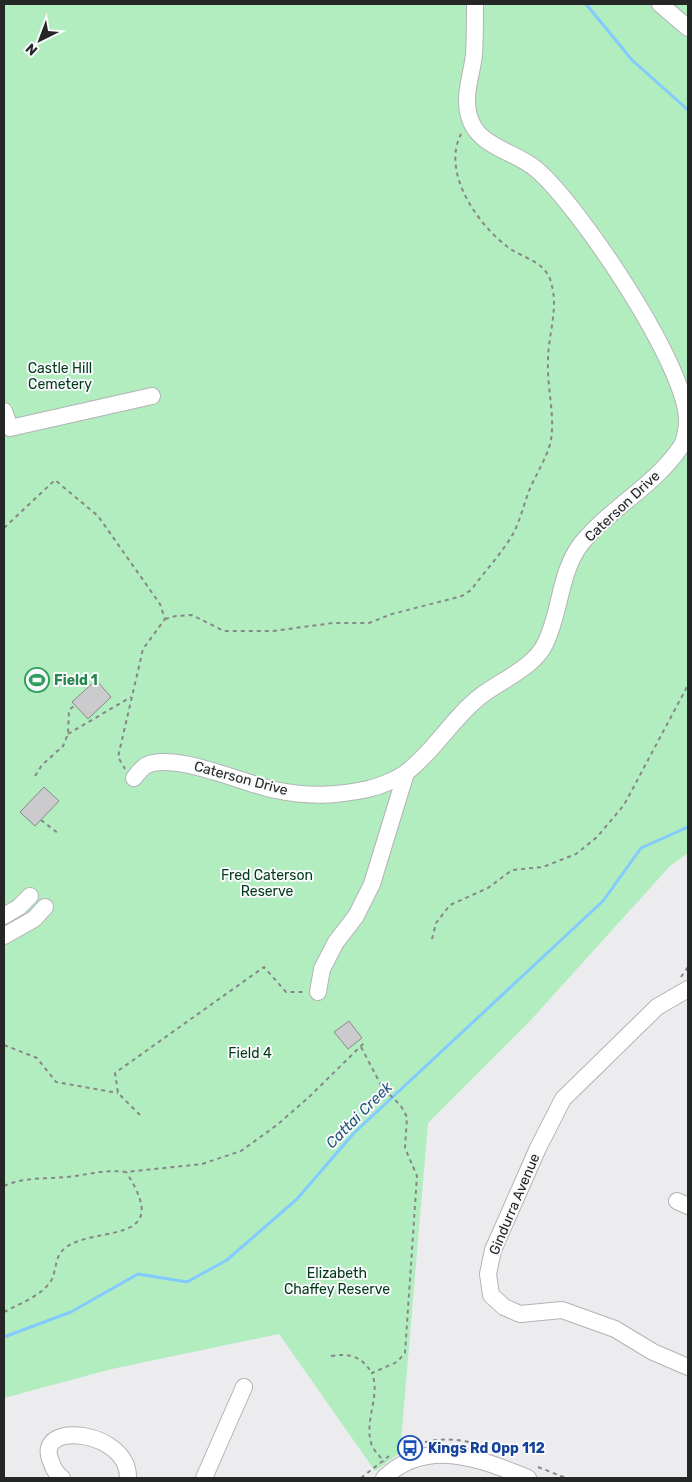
<svg xmlns="http://www.w3.org/2000/svg" width="692" height="1482" viewBox="0 0 692 1482" font-family="Rubik,sans-serif">
  <style>
    .green { fill: #b2edc0 }
    .lines { fill: none; stroke-linecap: round; stroke-linejoin: round }
    .stream { stroke: #83cafe; stroke-width: 3 }
    .building { fill: #cbcbce; stroke: #88888a }
    .minor-casing { stroke: #b2b3b5; stroke-width: 18 }
    .path { stroke: #868788; stroke-width: 2; stroke-dasharray: 4 4; stroke-linecap: butt }
    .minor { stroke: #fff; stroke-width: 16 }
    .labels { text-anchor: middle; stroke-width: 4; stroke-linejoin: round; paint-order: stroke }
    .park-label { font-size: 14px; fill: #013a19; stroke: #f9fafc }
    .street-label { font-size: 14px; fill: #252626; stroke: #f9fafc }
    .leisure-label { font-size: 14px; font-weight: bold; fill: #27864d; stroke: #f9fafc; text-anchor: start }
    .transit-label { font-size: 14px; font-weight: bold; fill: #164399; stroke: #f9fafc; text-anchor: start }
    .water-label { font-size: 15px; font-style: italic; fill: #24587b; stroke: #f9fafc }
  </style>
  <rect width="100%" height="100%" fill="#ececef"/>
  <path class="green" d="M 4,4 L 688,4 L 688,853 L 670,866 L 530,1021 L 428,1123 L 400,1453 L 375,1471 L 279,1334 L 112,1369 L 4,1398 Z"/>
  <g class="lines">
    <g class="stream">
      <path d="M 586,4 L 632,60 L 688,110"/>
      <path d="M 4,1337 L 71,1312 L 138,1274 L 187,1282 L 227,1260 L 297,1199 L 354,1133 L 603,901 L 641,848 L 688,827"/>
    </g>
  </g>
  <g class="building">
    <path d="M 96,680 L 111,697 L 88,719 L 72,702 Z"/>
    <path d="M 44,787 L 59,801 L 35,826 L 20,812 Z"/>
    <path d="M 349,1021 L 362,1038 L 348,1049 L 334,1032 Z"/>
  </g>
  <g class="lines">
    <defs>
      <g id="minor">
        <path d="M 660,4 L 688,28"/>
        <path d="M 4,411 L 10,428 L 152,396"/>
        <path d="M 134,778 C 137,774 143,767 147,765 C 175,752 245,784 275,790 C 309,797 335,796 368,789 C 381,786 398,779 408,771 C 436,749 454,716 482,695 C 502,680 534,667 545,644 C 561,612 559,573 581,544 C 610,508 654,486 680,448 C 685,442 686,432 687,424 C 691,371 578,204 536,169 C 515,151 477,147 469,116 C 463,95 472,75 474,54 C 475,37 475,20 475,4"/>
        <path d="M 4,916 L 19,907 L 30,896"/>
        <path d="M 4,936 L 34,919 L 45,907"/>
        <path d="M 688,989 L 657,1007 L 563,1099 L 538,1148 L 493,1250 L 488,1274 L 491,1295 L 504,1307 L 520,1314 L 562,1310 L 615,1329 L 653,1352 L 688,1367"/>
        <path d="M 318,992 L 322,969 L 336,942 L 356,916 L 372,884 L 406,773"/>
        <path d="M 677,1201 L 688,1206"/>
        <path d="M 62,1478 C 55,1473 53,1467 50,1459 C 36,1420 129,1431 128,1478"/>
        <path d="M 204,1478 L 244,1387"/>
        <path d="M 384,1478 C 427,1437 481,1459 528,1478"/>
      </g>
    </defs>
    <use href="#minor" class="minor-casing"/>
    <g class="path">
      <path d="M 4,528 L 55,480 L 98,516 L 160,604 L 165,619 L 143,649 L 118,757 L 125,769"/>
      <path d="M 165,619 L 176,616 L 192,615 L 224,631 L 273,631 L 333,623 L 369,623 L 392,614 L 462,596 L 471,590 C 485,571 503,552 514,532 C 522,516 525,498 533,482 C 541,465 552,449 552,429 C 553,407 547,384 548,361 C 548,333 560,307 550,279 C 543,261 523,258 509,248 C 478,225 441,173 461,134"/>
      <path d="M 68,734 L 131,697"/>
      <path d="M 35,776 L 42,765 L 63,746 L 68,734 L 69,710 L 75,705"/>
      <path d="M 41,820 L 59,834"/>
      <path d="M 432,939 L 436,923 L 450,905 L 488,888 L 512,870 L 543,867 L 576,854 L 597,837 L 624,805 L 688,685"/>
      <path d="M 681,977 L 688,967"/>
      <path d="M 4,1045 L 37,1058 L 56,1082 L 118,1093"/>
      <path d="M 361,1047 L 382,1087 L 401,1106 L 407,1117 L 405,1148 L 417,1176 L 405,1353 L 397,1362 L 372,1373 C 381,1397 363,1421 372,1446 C 375,1452 380,1456 384,1462"/>
      <path d="M 140,1115 L 118,1093 L 115,1073 L 264,967 L 286,992 L 306,992"/>
      <path d="M 4,1186 C 23,1177 46,1179 67,1177 C 87,1175 106,1169 126,1172 L 202,1164 L 241,1151 L 277,1125 L 309,1097 L 365,1042"/>
      <path d="M 4,1312 C 19,1304 41,1296 51,1281 C 56,1272 55,1260 61,1252 C 86,1222 178,1251 126,1172"/>
      <path d="M 331,1356 C 350,1353 361,1356 372,1373"/>
      <path d="M 425,1442 C 447,1437 468,1440 489,1448"/>
      <path d="M 538,1467 L 566,1478"/>
      <path d="M 361,1478 L 389,1456"/>
    </g>
    <use href="#minor" class="minor"/>
  </g>
  <defs>
    <symbol id="stadium-ring" viewBox="-11 -11 22 22"><circle r="9.5" fill="#f9fafc" stroke="#2e9e5b" stroke-width="1.5"/><path d="M0-5a6.5 5 0 1 0 0 10a6.5 5 0 1 0 0-10ZM-3.5-1.8h7v3.6h-7Z" fill="#2e9e5b"/></symbol>
    <symbol id="bus-ring" viewBox="-11 -11 22 22"><circle r="9.5" fill="#f9fafc" stroke="#1a4fb4" stroke-width="1.5"/><path d="M-5-6H5V4H4V6H2V4H-2V6H-4V4H-5ZM-3.5-4V0h7V-4ZM-3.5 1.2v1.5H-2V1.2ZM2 1.2v1.5H3.5V1.2Z" fill="#1a4fb4"/></symbol>
  </defs>
  <g fill-rule="evenodd">
    <use href="#stadium-ring" x="23" y="666" width="28" height="28"/>
    <use href="#bus-ring" x="396" y="1434" width="28" height="28"/>
  </g>
  <g class="labels">
    <g class="park-label">
      <text x="60" y="373">Castle Hill<tspan x="60" dy="16">Cemetery</tspan></text>
      <text x="267" y="880">Fred Caterson<tspan x="267" dy="16">Reserve</tspan></text>
      <text x="250" y="1058">Field 4</text>
      <text x="337" y="1278">Elizabeth<tspan x="337" dy="16">Chaffey Reserve</tspan></text>
    </g>
    <g class="street-label">
      <text transform="translate(622 506) rotate(-43)" y="5">Caterson Drive</text>
      <text transform="translate(241 778) rotate(15)" y="5">Caterson Drive</text>
      <text transform="translate(514 1204) rotate(-67)" y="5">Gindurra Avenue</text>
    </g>
    <g class="leisure-label">
      <text x="54" y="685">Field 1</text>
    </g>
    <g class="transit-label">
      <text x="428" y="1453">Kings Rd Opp 112</text>
    </g>
    <g class="water-label">
      <text transform="translate(359 1115) rotate(-45)" y="5">Cattai Creek</text>
    </g>
  </g>
  <rect width="692" height="1482" fill="none" stroke="#252626" stroke-width="10"/>
  <g transform="translate(40 40) rotate(222)" stroke="#f9fafc" stroke-width="4" paint-order="stroke">
  <path d="M0-4L9 19L0 12L-9 19Z" fill="#252626"/>
  <text y="-8" font-size="14" font-weight="bold" text-anchor="middle" fill="#252626">N</text>
  </g>
</svg>
